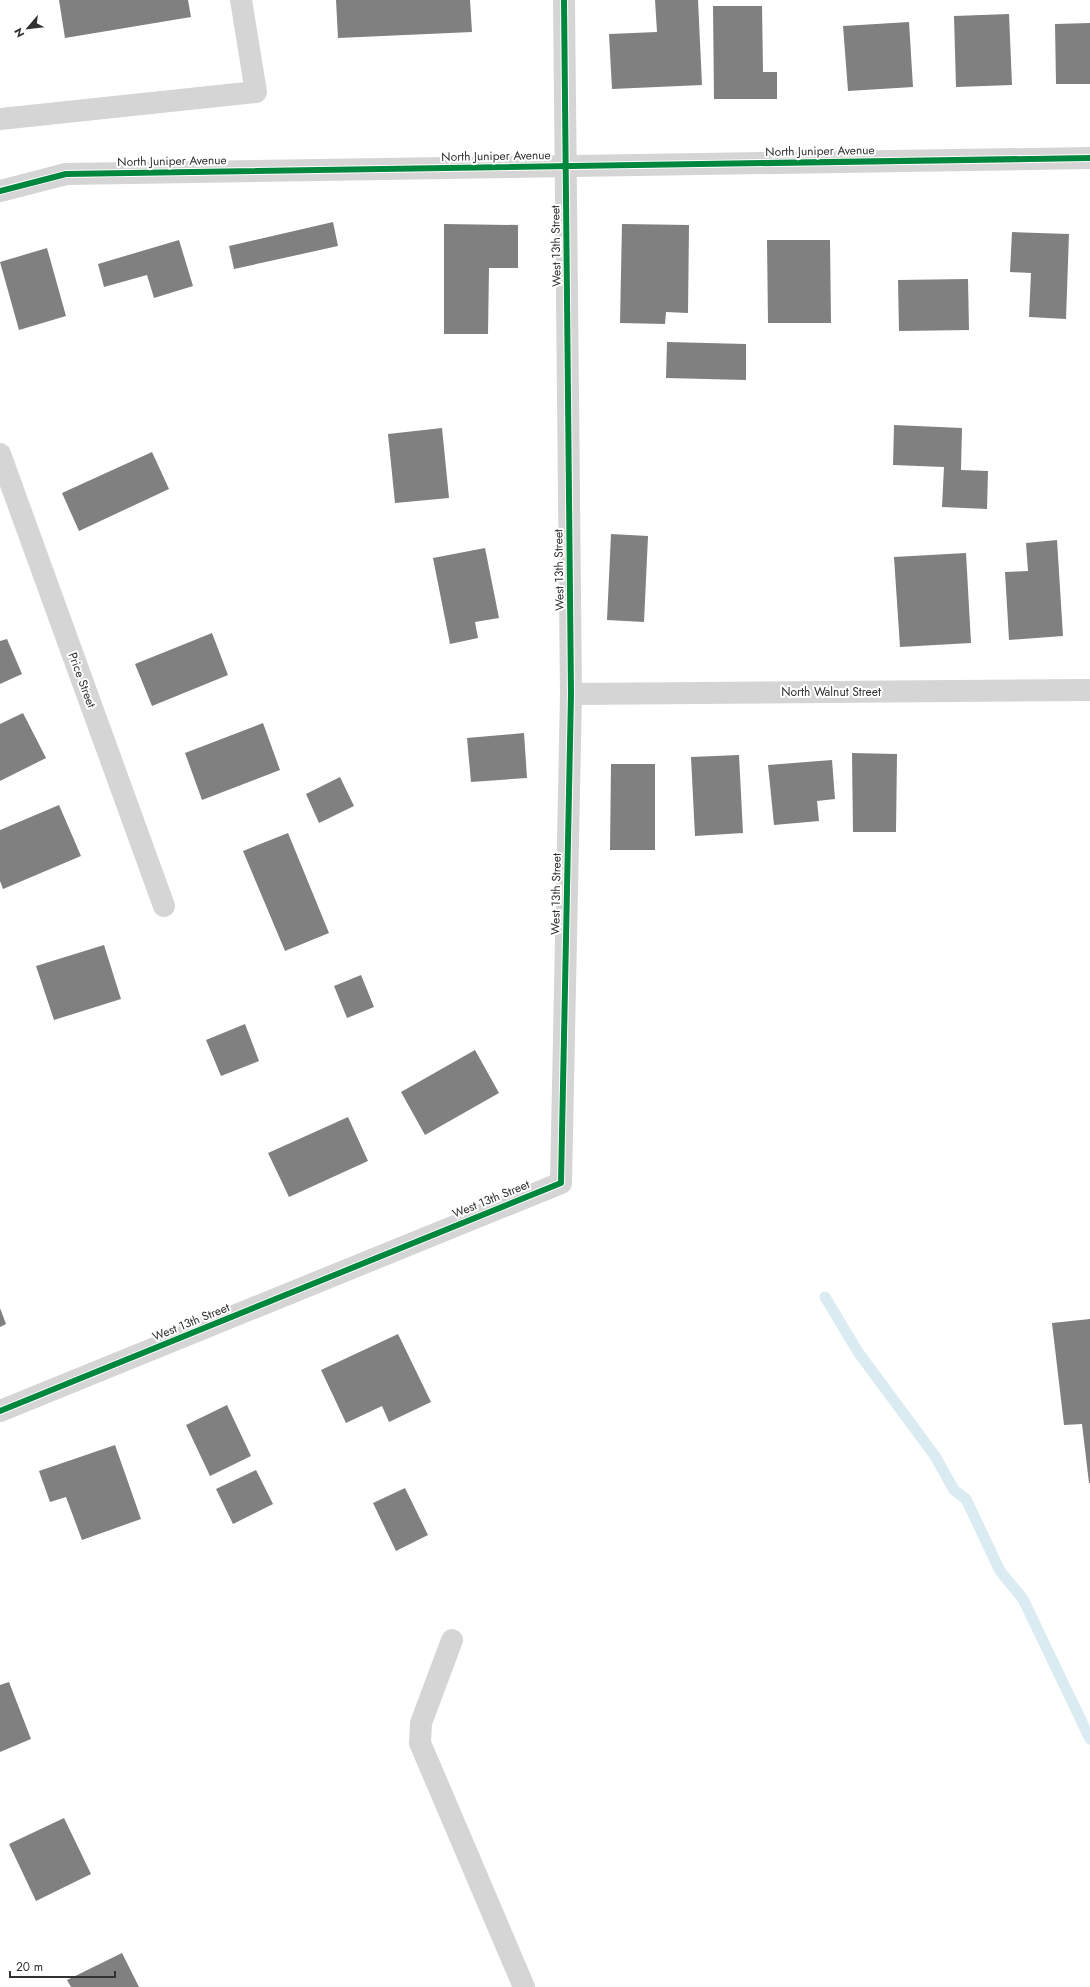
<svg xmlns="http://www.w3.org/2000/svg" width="1090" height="1987" viewBox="0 0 1090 1987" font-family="Jost,sans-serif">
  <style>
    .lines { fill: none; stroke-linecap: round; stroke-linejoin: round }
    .stream { stroke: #dbebf2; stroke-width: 11 }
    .building { fill: #808080 }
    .minor { stroke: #d5d5d5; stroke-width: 22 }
    .cycleway-casing { stroke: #fff; stroke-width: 8 }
    .cycleway { stroke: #00873e; stroke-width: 6 }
    .labels { text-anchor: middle; stroke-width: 4; stroke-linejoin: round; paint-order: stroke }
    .street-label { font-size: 12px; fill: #313131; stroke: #fff }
  </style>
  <rect width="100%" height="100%" fill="#fff"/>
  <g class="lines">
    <path class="stream" d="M 825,1297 L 858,1352 L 935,1456 L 954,1490 L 966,1499 L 1000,1571 L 1023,1599 L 1090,1739"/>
  </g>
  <g class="building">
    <path d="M 59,0 L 188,0 L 191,17 L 65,38 Z"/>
    <path d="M 336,0 L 470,0 L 472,32 L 338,38 Z"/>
    <path d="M 655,0 L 698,0 L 702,85 L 612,89 L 609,34 L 657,32 Z"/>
    <path d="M 713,6 L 762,6 L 763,72 L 777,72 L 777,99 L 714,99 Z"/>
    <path d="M 1009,14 L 1012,85 L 956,87 L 954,16 Z"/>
    <path d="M 909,22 L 913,87 L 848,91 L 843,26 Z"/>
    <path d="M 1090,23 L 1090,84 L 1056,84 L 1055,24 Z"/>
    <path d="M 333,222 L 338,246 L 234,269 L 229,246 Z"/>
    <path d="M 444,224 L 518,225 L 518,268 L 489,268 L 488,334 L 444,334 Z"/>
    <path d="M 622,224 L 689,225 L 688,313 L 666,312 L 665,324 L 620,323 Z"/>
    <path d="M 1012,232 L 1069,234 L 1066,319 L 1029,317 L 1031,273 L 1010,272 Z"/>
    <path d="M 179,240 L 193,286 L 154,298 L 147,275 L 104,287 L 98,264 Z"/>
    <path d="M 767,240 L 830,240 L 831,323 L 768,323 Z"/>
    <path d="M 47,248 L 66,316 L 19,330 L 0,262 Z"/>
    <path d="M 968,279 L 969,330 L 899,331 L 898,280 Z"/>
    <path d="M 667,342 L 746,344 L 746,380 L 666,378 Z"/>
    <path d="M 894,425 L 962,428 L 961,470 L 988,471 L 987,509 L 942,507 L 944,467 L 893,465 Z"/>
    <path d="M 442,428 L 449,498 L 395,503 L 388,434 Z"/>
    <path d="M 152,452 L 169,489 L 79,531 L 62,493 Z"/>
    <path d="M 611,534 L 648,536 L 644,622 L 607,620 Z"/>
    <path d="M 1057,540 L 1063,636 L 1009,640 L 1005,572 L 1028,571 L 1026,543 Z"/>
    <path d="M 485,548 L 499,618 L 475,622 L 478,638 L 450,644 L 433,558 Z"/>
    <path d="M 966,553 L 971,643 L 900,647 L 894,557 Z"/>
    <path d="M 212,633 L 228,675 L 152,706 L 135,664 Z"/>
    <path d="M 7,639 L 22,674 L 0,684 L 0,641 Z"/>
    <path d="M 23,713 L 46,758 L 0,781 L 0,724 Z"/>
    <path d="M 263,723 L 280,770 L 202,800 L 185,753 Z"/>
    <path d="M 524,733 L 527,778 L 471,782 L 467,738 Z"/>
    <path d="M 852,753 L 897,754 L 896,832 L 853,832 Z"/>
    <path d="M 739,755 L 743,833 L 695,836 L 691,757 Z"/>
    <path d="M 832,760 L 835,799 L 817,801 L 819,821 L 774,825 L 768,765 Z"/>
    <path d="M 611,764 L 655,764 L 655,850 L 610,850 Z"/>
    <path d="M 340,777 L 354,806 L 319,823 L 306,794 Z"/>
    <path d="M 59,805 L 81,856 L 3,889 L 0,881 L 0,830 Z"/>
    <path d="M 288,833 L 329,933 L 285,951 L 243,851 Z"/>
    <path d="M 104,945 L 121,999 L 54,1020 L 36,966 Z"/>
    <path d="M 361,975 L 374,1007 L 347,1018 L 334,986 Z"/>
    <path d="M 245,1024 L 259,1061 L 221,1076 L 206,1040 Z"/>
    <path d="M 475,1050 L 499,1093 L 425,1135 L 401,1092 Z"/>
    <path d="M 348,1117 L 368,1161 L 289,1197 L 268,1153 Z"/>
    <path d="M 0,1308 L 6,1324 L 0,1327 Z"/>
    <path d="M 1090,1319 L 1090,1483 L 1089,1483 L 1082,1424 L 1064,1425 L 1052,1323 Z"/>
    <path d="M 398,1334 L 431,1402 L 389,1422 L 382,1406 L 346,1423 L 321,1370 Z"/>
    <path d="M 227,1405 L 251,1456 L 210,1476 L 186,1425 Z"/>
    <path d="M 115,1445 L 141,1519 L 82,1540 L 66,1497 L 50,1502 L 39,1471 Z"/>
    <path d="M 256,1470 L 273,1504 L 233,1524 L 216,1489 Z"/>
    <path d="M 405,1488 L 428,1535 L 396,1551 L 373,1503 Z"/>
    <path d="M 9,1682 L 31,1739 L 0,1752 L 0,1685 Z"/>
    <path d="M 64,1818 L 91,1874 L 36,1901 L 9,1844 Z"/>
    <path d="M 122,1953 L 139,1987 L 71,1987 L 67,1980 Z"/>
  </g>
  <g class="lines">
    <g class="minor">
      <path d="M 0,119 L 256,92 L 241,0"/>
      <path d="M 0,191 L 66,174 L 1090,158"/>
      <path d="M 0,454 L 164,906"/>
      <path d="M 571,694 L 1090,690"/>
      <path d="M 0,1411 L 561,1183 L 571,694 L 564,0"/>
      <path d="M 452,1640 L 421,1723 L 420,1743 L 524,1987"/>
    </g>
    <defs>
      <g id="cycleway">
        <path d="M 0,191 L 66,174 L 1090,158"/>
        <path d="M 0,1411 L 561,1183 L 571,694 L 564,0"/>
      </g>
    </defs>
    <use href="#cycleway" class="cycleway-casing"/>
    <use href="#cycleway" class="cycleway"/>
  </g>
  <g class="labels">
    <g class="street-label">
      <text transform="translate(820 151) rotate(-1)" y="4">North Juniper Avenue</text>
      <text transform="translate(496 156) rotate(-1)" y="4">North Juniper Avenue</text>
      <text transform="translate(172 161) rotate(-1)" y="4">North Juniper Avenue</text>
      <text transform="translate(556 246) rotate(-91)" y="4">West 13th Street</text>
      <text transform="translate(559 570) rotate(-91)" y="4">West 13th Street</text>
      <text transform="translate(82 680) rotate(70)" y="4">Price Street</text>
      <text x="831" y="696">North Walnut Street</text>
      <text transform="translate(556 894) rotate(-89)" y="4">West 13th Street</text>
      <text transform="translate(491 1199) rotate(-22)" y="4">West 13th Street</text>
      <text transform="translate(191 1322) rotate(-22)" y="4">West 13th Street</text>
    </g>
  </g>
  <g transform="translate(28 28) rotate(242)" stroke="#ffffff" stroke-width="3" paint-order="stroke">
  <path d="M0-3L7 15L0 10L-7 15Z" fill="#313131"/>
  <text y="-6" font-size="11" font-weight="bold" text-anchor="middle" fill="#313131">N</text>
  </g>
  <path d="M10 1971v6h105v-6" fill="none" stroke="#313131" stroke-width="2"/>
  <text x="16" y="1971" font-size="12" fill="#313131" stroke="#ffffff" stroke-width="3" paint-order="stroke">20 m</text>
</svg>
